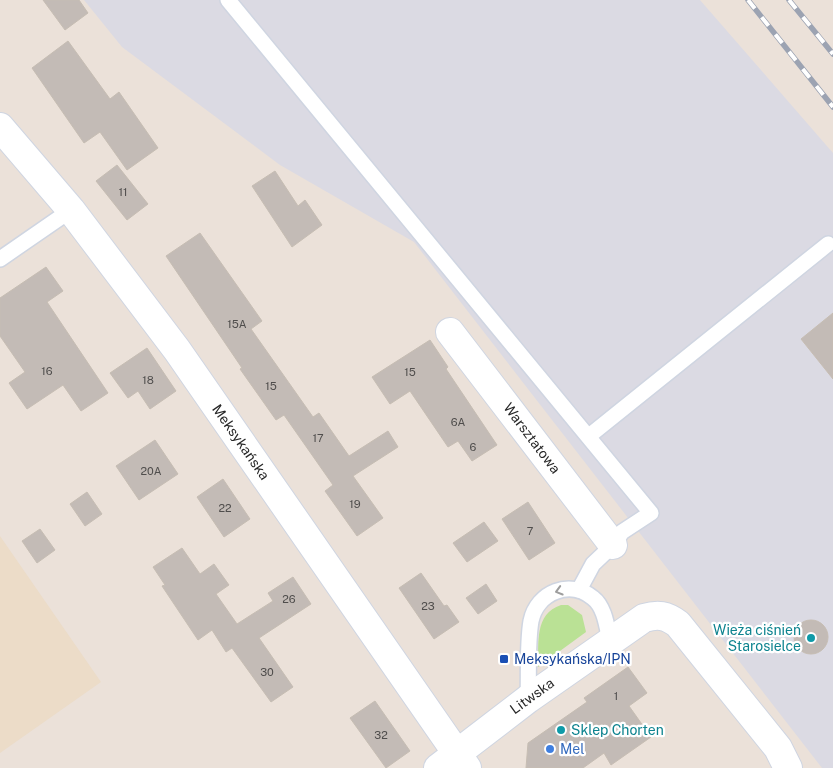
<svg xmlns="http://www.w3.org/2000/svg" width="833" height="768" viewBox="0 0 833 768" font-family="'Public Sans',sans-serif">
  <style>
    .industrial { fill: #dbdae3 }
    .education { fill: #ecdcc8 }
    .green { fill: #bae195 }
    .building { fill: #c3bbb6; stroke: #c6bdb3 }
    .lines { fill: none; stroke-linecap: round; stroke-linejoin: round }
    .service-casing { stroke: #cfd5e1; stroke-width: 18 }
    .minor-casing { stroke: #cfd5e1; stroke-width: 30 }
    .tertiary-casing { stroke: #cfd5e1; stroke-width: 30 }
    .service { stroke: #fff; stroke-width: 15 }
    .minor { stroke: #fff; stroke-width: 28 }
    .tertiary { stroke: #fff; stroke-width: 28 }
    .rail-casing { stroke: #9ca3b2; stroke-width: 5.5 }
    .rail { stroke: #fff; stroke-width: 4; stroke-dasharray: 11; stroke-linecap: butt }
    .oneway { stroke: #9e9e9e }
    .culture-dot { fill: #0f9aa8; stroke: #fff; stroke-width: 2 }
    .transit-dot { fill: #1a4fb4; stroke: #fff; stroke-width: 2 }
    .shop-dot { fill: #3f7fe0; stroke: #fff; stroke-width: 2 }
    .labels { text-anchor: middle; stroke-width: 4.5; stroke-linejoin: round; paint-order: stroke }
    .number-label { font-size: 11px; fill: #4f4d4c }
    .street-label { font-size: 14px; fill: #282828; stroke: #fff }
    .culture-label { font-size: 14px; fill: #0d838f; stroke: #fff; text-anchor: end }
    .transit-label { font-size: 14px; fill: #164399; stroke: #fff; text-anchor: start }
    .shop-label { font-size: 14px; fill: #366cbe; stroke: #fff; text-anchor: start }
  </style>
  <rect width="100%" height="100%" fill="#ebe1d9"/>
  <path class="industrial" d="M 84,0 L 700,0 L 833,153 L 833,768 L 822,768 L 414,242 L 280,165 L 122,47 Z"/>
  <path class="education" d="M 0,536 L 101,682 L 0,753 Z"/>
  <path class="green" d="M 561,605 L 568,605 L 582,615 L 586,632 L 538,667 C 539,643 534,614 561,605 Z"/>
  <g class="building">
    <path d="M 43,0 L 79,0 L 88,13 L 65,30 Z"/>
    <path d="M 68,41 L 110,99 L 119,92 L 158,148 L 127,170 L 100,132 L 84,143 L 32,68 Z"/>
    <path d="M 117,165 L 148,204 L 127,220 L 96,181 Z"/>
    <path d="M 275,171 L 298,206 L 305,200 L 322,225 L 292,247 L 252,186 Z"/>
    <path d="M 200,233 L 262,321 L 251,329 L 313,417 L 319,413 L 349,456 L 388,431 L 398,447 L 353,476 L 383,518 L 357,536 L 325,491 L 333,485 L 284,415 L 276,420 L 240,369 L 242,368 L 166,256 Z"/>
    <path d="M 46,267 L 63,291 L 47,302 L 108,393 L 81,411 L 63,385 L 27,409 L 9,383 L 25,372 L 0,336 L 0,298 Z"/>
    <path d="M 833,313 L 833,379 L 801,339 Z"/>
    <path d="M 430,340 L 448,367 L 446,369 L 497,445 L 472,461 L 458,441 L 448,447 L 410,391 L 390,404 L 372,377 Z"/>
    <path d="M 147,348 L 176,391 L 150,409 L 138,391 L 128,398 L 110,373 Z"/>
    <path d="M 155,440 L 178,474 L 139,500 L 116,466 Z"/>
    <path d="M 223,479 L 250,519 L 224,537 L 197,497 Z"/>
    <path d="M 87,492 L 102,514 L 85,526 L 70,504 Z"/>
    <path d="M 528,502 L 555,543 L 529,560 L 502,519 Z"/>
    <path d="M 484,522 L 498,541 L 467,562 L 453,543 Z"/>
    <path d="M 40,529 L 55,550 L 37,563 L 22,541 Z"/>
    <path d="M 182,548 L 200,574 L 214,564 L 229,585 L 216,594 L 237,624 L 273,601 L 268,593 L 293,577 L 311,604 L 259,638 L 293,687 L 271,702 L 232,648 L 226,652 L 212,630 L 198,640 L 162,586 L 165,585 L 153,567 Z"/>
    <path d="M 421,573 L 444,606 L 447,605 L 459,622 L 434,639 L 399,588 Z"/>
    <path d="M 486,584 L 497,601 L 478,614 L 466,598 Z"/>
    <circle cx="811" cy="637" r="17"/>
    <path d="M 628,667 L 647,693 L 629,706 L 651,737 L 611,765 L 604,753 L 583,768 L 526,768 L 528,743 L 587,702 L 584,698 Z"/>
    <path d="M 375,701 L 410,751 L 386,768 L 350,718 Z"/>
  </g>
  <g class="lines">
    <defs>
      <g id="service">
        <path d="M 228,0 L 651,513 L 622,532 L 613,545 L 593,564 L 579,590"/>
        <path d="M 0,259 L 71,210"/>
        <path d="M 589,436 L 828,244"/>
        <path d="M 528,699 C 529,675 527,644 531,621 C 537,592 570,579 593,598 C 605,607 607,628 610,641"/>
      </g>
      <g id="minor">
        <path d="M 450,332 L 613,545"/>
        <path d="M 438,768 L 528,699 L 644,618 C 658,614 666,615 678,624 L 778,748 L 788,768"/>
      </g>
      <path id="tertiary" d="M 0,127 L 71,210 L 177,350 L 467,768"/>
    </defs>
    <use href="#service" class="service-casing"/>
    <use href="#minor" class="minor-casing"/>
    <use href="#tertiary" class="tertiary-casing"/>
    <use href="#service" class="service"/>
    <use href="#minor" class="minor"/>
    <use href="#tertiary" class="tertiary"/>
    <defs>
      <g id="rail">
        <path d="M 748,0 L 833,107"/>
        <path d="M 789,0 L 833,54"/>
      </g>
    </defs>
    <use href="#rail" class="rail-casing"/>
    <use href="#rail" class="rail"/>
  </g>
  <defs><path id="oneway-chevron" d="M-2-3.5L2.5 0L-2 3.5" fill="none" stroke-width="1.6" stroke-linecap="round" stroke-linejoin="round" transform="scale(1.25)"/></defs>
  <use class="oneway" href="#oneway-chevron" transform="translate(559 591) rotate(164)"/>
  <g class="culture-dot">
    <circle cx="811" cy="638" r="5"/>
    <circle cx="561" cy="730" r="5"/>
  </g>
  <rect class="transit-dot" x="499" y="654" width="10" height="10" rx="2.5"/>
  <circle class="shop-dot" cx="550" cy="749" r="5"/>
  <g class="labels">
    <g class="number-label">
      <text x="123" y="196">11</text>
      <text x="237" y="328">15A</text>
      <text x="47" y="375">16</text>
      <text x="410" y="376">15</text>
      <text x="148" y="384">18</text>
      <text x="271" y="390">15</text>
      <text x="458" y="426">6A</text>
      <text x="318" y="442">17</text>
      <text x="473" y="451">6</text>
      <text x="151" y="475">20A</text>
      <text x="355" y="508">19</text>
      <text x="225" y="512">22</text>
      <text x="530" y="535">7</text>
      <text x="289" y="603">26</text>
      <text x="428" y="610">23</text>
      <text x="267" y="676">30</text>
      <text x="616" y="700">1</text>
      <text x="381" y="739">32</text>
    </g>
    <g class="street-label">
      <text transform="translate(532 438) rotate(53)" y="5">Warsztatowa</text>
      <text transform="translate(241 442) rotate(55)" y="5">Meksykańska</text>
      <text transform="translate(532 696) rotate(-36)" y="5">Litwska</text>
    </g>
    <g class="culture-label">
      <text x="801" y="635">Wieża ciśnień<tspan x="801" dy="16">Starosielce</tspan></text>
      <text x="571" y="735" text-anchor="start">Sklep Chorten</text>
    </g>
    <g class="transit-label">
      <text x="514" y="664">Meksykańska/IPN</text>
    </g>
    <g class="shop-label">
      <text x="560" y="754">Mel</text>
    </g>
  </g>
</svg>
